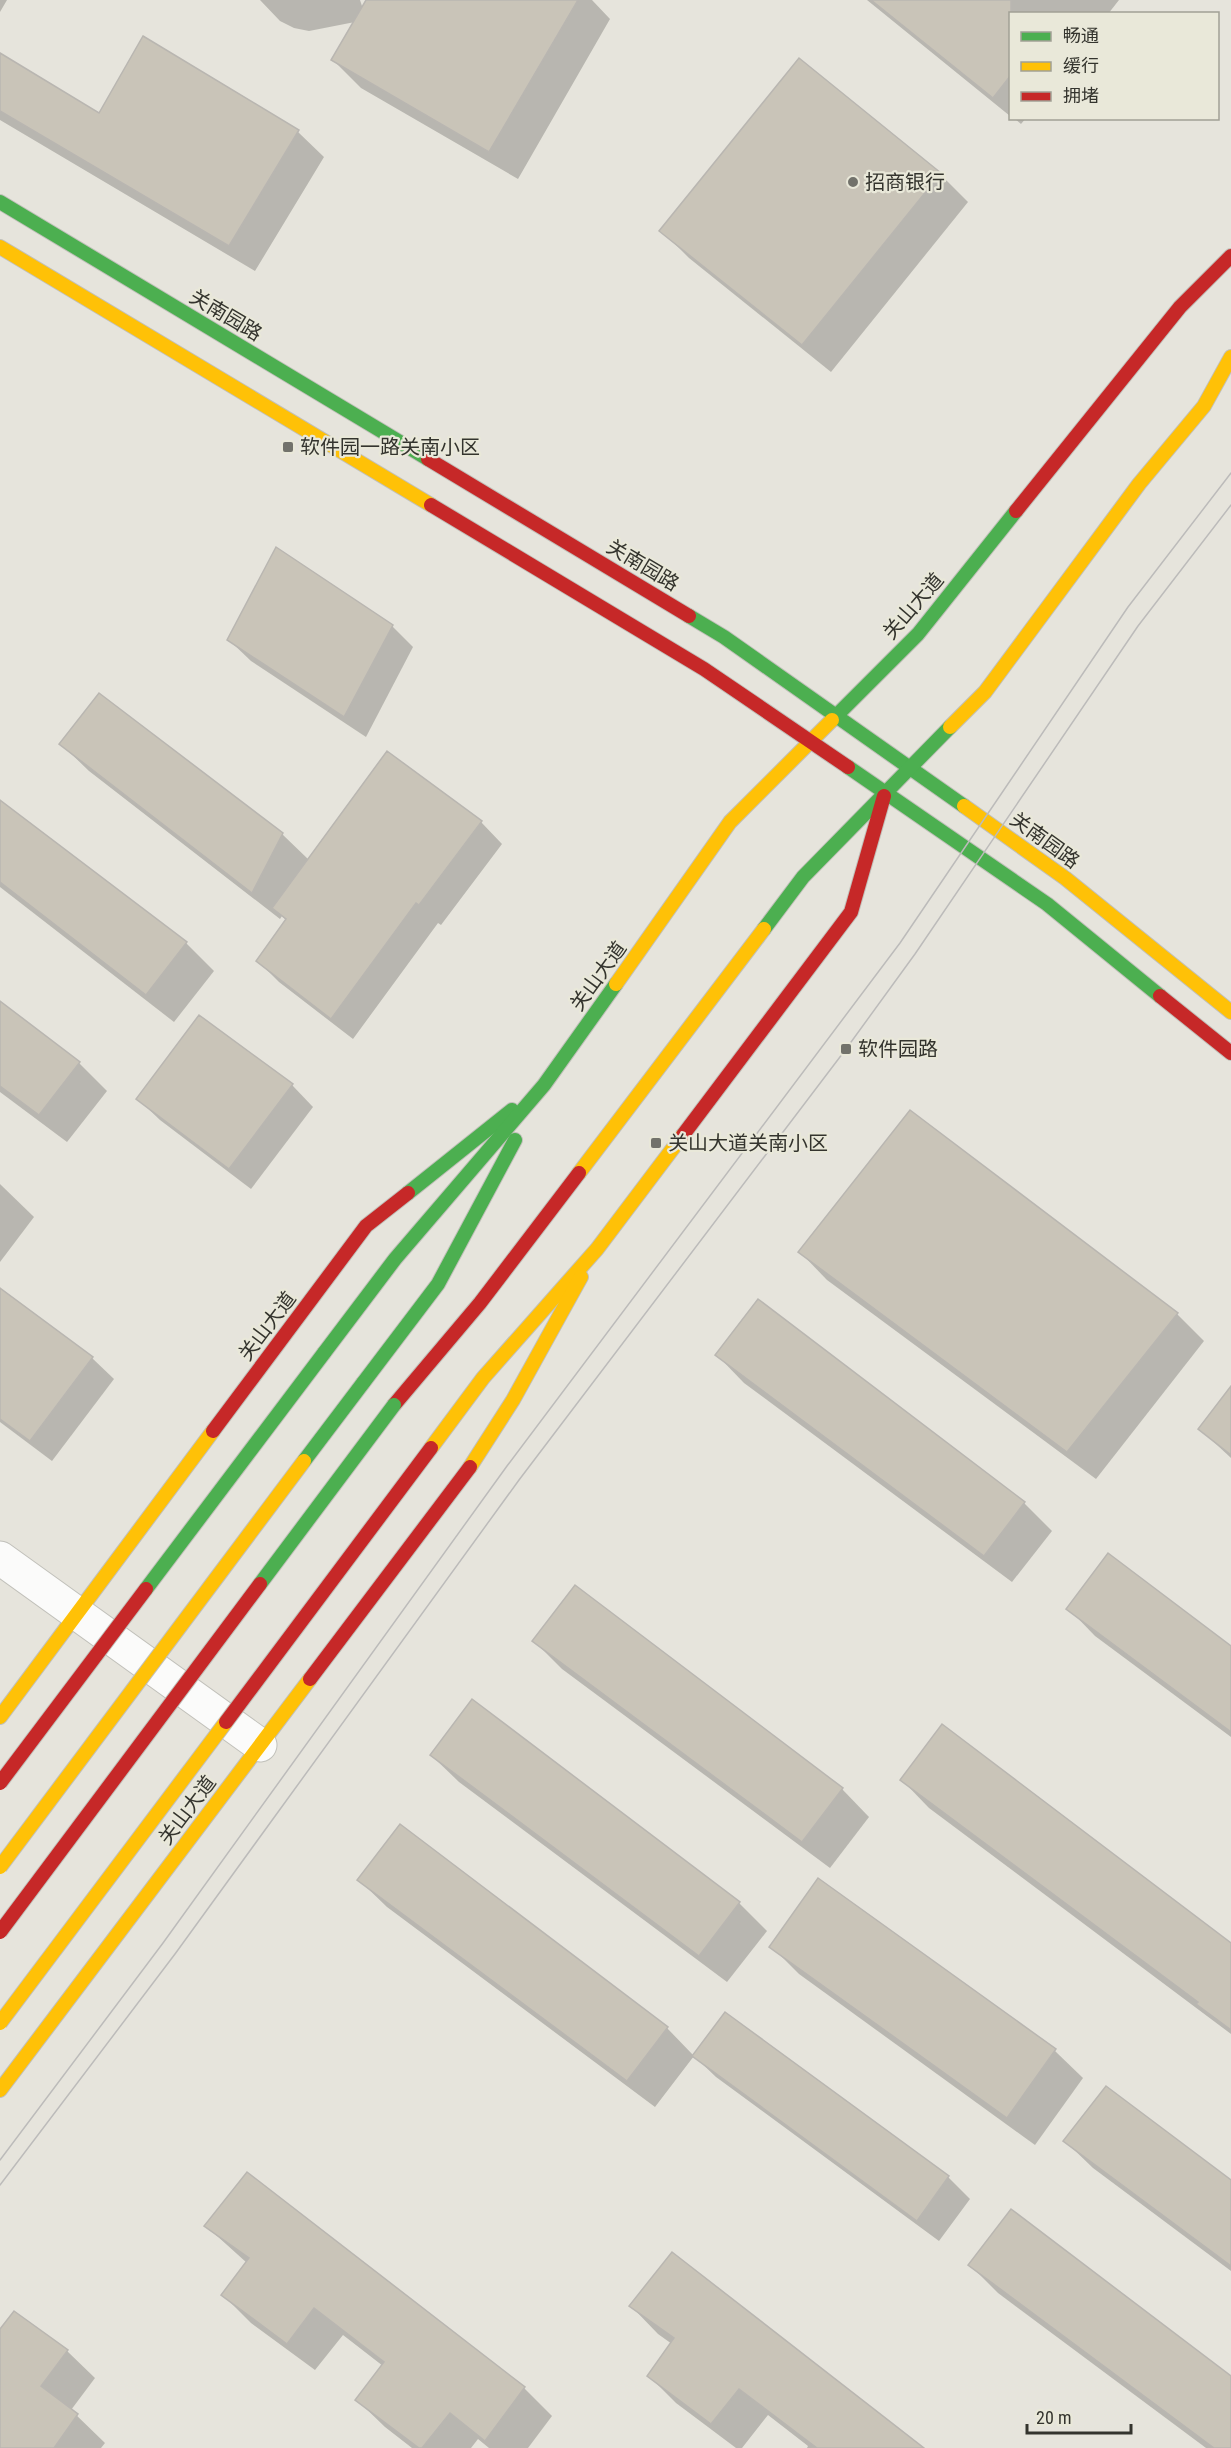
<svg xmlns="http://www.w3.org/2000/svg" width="1231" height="2448" viewBox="0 0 1231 2448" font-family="'Roboto Condensed','Noto Sans SC',sans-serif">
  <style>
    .shadow { fill: #0003 }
    .building { fill: #c9c4b8; stroke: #b9b6b1; stroke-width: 1.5 }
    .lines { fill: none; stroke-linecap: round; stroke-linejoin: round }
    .street-casing { stroke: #c1c0ba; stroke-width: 35 }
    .fast-casing { stroke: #c1c0ba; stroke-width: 16 }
    .slow-casing { stroke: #c1c0ba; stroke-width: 16 }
    .jam-casing { stroke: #c1c0ba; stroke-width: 16 }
    .street { stroke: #fbfbfa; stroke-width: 33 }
    .fast { stroke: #4caf50; stroke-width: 14 }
    .slow { stroke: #ffc107; stroke-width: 14 }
    .jam { stroke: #c62828; stroke-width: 14 }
    .tram { stroke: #bcbbba; stroke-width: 1.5 }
    .fast-bridge-casing { stroke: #c1c0ba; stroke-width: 16; stroke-linecap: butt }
    .slow-bridge-casing { stroke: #c1c0ba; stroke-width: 16; stroke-linecap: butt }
    .jam-bridge-casing { stroke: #c1c0ba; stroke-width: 16; stroke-linecap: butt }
    .fast-bridge { stroke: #4caf50; stroke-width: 14 }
    .slow-bridge { stroke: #ffc107; stroke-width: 14 }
    .jam-bridge { stroke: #c62828; stroke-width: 14 }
    .poi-dot { fill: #72726b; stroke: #e9e8d9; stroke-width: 2 }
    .labels { text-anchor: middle; stroke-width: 4.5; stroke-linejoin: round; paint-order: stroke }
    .poi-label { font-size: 20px; fill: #34342e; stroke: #e9e8d9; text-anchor: start }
    .street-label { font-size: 20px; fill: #34342e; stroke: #e9e8d9 }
  </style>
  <rect width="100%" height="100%" fill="#e6e4dc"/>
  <g class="shadow">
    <path d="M 0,0 L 7,0 L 0,12 Z"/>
    <path d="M 260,0 L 360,0 L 363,9 L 368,0 L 592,0 L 610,19 L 518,179 L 361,88 L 333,60 L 355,22 L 309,31 L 294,28 L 280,21 Z"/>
    <path d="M 867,0 L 1119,0 L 1108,14 L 1010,14 L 1010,116 Z"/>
    <path d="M 0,55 L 100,115 L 298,132 L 324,157 L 255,271 L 0,120 Z"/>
    <path d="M 799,60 L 940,174 L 968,202 L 831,372 L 689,258 L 662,231 Z"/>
    <path d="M 1014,118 L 1026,118 L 1021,124 Z"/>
    <path d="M 392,626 L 413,647 L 366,737 L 251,661 L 229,640 Z"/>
    <path d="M 61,744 L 282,834 L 309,860 L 481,822 L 502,844 L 441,925 L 438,923 L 353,1039 L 279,982 L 258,961 L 287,921 L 282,916 L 280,919 L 89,771 Z"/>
    <path d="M 0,802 L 186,943 L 214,971 L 174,1022 L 0,887 Z"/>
    <path d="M 0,1003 L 79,1063 L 107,1091 L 67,1142 L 0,1092 Z"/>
    <path d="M 199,1017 L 292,1085 L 313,1107 L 251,1189 L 160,1120 L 138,1099 Z"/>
    <path d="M 0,1184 L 34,1217 L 0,1262 Z"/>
    <path d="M 800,1252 L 1177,1314 L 1204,1341 L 1096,1479 L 827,1280 Z"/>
    <path d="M 0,1290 L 92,1358 L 114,1379 L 52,1461 L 0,1422 Z"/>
    <path d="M 758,1301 L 1024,1503 L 1052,1531 L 1012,1582 L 744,1383 L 717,1355 Z"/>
    <path d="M 1231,1389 L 1231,1458 L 1200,1429 Z"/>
    <path d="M 1068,1608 L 1231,1648 L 1231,1737 L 1095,1636 Z"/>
    <path d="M 534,1641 L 842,1789 L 869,1817 L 830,1868 L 562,1669 Z"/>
    <path d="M 472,1701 L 739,1903 L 767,1931 L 727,1982 L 459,1782 L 431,1755 Z"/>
    <path d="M 902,1780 L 1231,1945 L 1231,2034 L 929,1808 Z"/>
    <path d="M 359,1880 L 667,2028 L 694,2056 L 726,2014 L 948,2177 L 970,2199 L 939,2241 L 716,2077 L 694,2056 L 655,2107 L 387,1907 Z"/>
    <path d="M 819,1880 L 1055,2051 L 1083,2078 L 1035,2145 L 799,1974 L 771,1946 Z"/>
    <path d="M 1065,2141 L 1231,2182 L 1231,2271 L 1093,2168 Z"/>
    <path d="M 206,2226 L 524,2388 L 552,2416 L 528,2448 L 489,2448 L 478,2439 L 471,2448 L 412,2448 L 385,2427 L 357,2400 L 383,2366 L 343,2335 L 315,2370 L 251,2323 L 223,2295 L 247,2263 Z"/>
    <path d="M 970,2265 L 1231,2378 L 1231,2448 L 1206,2448 L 998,2293 Z"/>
    <path d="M 631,2306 L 922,2448 L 807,2448 L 808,2446 L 768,2415 L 742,2448 L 736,2448 L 676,2403 L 649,2376 L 672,2344 L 658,2334 Z"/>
    <path d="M 0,2332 L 67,2351 L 95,2378 L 71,2410 L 105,2443 L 101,2448 L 0,2448 Z"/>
  </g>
  <g class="building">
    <path d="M 366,0 L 578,0 L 489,152 L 331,60 Z"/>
    <path d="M 871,0 L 1011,0 L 1011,75 L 993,98 Z"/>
    <path d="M 143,36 L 299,130 L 229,246 L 0,111 L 0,53 L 99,113 Z"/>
    <path d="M 799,58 L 941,173 L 802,345 L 659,231 Z"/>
    <path d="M 276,547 L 393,625 L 344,717 L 227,640 Z"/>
    <path d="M 99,693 L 283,833 L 252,893 L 59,744 Z"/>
    <path d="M 387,751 L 482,821 L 419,905 L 416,903 L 331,1019 L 256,961 L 286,919 L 272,908 Z"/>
    <path d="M 0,800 L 187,942 L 146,995 L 0,882 Z"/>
    <path d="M 0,1001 L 80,1062 L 39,1115 L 0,1086 Z"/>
    <path d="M 199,1015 L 293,1084 L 229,1169 L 136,1099 Z"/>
    <path d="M 910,1110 L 1178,1313 L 1067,1452 L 798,1252 Z"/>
    <path d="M 0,1288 L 93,1357 L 30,1441 L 0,1419 Z"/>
    <path d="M 758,1299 L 1025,1502 L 984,1556 L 715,1355 Z"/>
    <path d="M 1231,1386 L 1231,1455 L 1198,1429 Z"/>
    <path d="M 1108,1553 L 1231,1646 L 1231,1732 L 1066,1609 Z"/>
    <path d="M 575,1585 L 843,1788 L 802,1842 L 532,1641 Z"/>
    <path d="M 472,1699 L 740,1902 L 699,1956 L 430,1755 Z"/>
    <path d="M 942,1724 L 1231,1943 L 1231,2030 L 1196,2004 L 1198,2002 L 900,1780 Z"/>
    <path d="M 400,1824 L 668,2027 L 627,2081 L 357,1880 Z"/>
    <path d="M 818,1878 L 1056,2049 L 1007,2118 L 769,1947 Z"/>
    <path d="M 725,2012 L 949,2176 L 917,2221 L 692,2056 Z"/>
    <path d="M 1106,2086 L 1231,2180 L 1231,2266 L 1063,2141 Z"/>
    <path d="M 247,2172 L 525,2387 L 485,2441 L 450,2413 L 422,2448 L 419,2448 L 355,2400 L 384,2362 L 314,2308 L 287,2344 L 221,2295 L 249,2258 L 204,2226 Z"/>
    <path d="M 1011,2209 L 1231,2376 L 1231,2448 L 1214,2448 L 968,2265 Z"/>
    <path d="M 672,2252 L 924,2448 L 817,2448 L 739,2389 L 711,2424 L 647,2376 L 674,2338 L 629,2306 Z"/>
    <path d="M 14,2311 L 68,2350 L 41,2386 L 78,2414 L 54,2448 L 0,2448 L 0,2329 Z"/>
  </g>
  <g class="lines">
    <defs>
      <path id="street" d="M 0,1558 L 260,1745"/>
      <g id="fast">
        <path d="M 0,202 L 428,459"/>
        <path d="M 689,616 L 724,637 L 964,806"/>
        <path d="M 832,720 L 918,634 L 1016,511"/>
        <path d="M 848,767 L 1047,904 L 1160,996"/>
        <path d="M 764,929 L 803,877 L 950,727"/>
        <path d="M 408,1193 L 512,1110"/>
        <path d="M 324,1353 L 395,1259 L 544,1085 L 616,984"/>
        <path d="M 363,1383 L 438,1284 L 515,1140"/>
      </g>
      <g id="slow">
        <path d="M 0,247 L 431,505"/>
        <path d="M 950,727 L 985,692 L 1139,484 L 1204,406 L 1231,357"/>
        <path d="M 964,806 L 1065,878 L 1231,1012"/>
        <path d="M 616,984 L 730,822 L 832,720"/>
        <path d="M 579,1173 L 764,929"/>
        <path d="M 431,1448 L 483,1378 L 597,1249 L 683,1135"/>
        <path d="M 470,1467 L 513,1400 L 581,1277"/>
        <path d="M 0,1717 L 213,1431"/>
        <path d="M 0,2090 L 310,1679"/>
      </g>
      <g id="jam">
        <path d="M 428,459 L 689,616"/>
        <path d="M 431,505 L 704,669 L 848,767"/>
        <path d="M 1016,511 L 1180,307 L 1231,256"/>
        <path d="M 1160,996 L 1231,1053"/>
        <path d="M 683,1135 L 851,912 L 884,796"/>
        <path d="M 394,1405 L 480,1303 L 579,1173"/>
        <path d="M 213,1431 L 366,1226 L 408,1193"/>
        <path d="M 310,1679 L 470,1467"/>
      </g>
    </defs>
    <use href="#street" class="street-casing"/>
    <use href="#fast" class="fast-casing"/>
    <use href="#slow" class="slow-casing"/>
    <use href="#jam" class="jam-casing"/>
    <use href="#street" class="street"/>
    <use href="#fast" class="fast"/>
    <use href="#slow" class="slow"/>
    <use href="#jam" class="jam"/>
    <g class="tram">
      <path d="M 0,2160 L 163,1943 L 507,1466 L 900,943 L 1128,607 L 1231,473"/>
      <path d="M 0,2185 L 175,1954 L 519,1480 L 846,1049 L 915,954 L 1138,626 L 1231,505"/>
    </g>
    <defs>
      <g id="fast-bridge">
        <path d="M 304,1461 L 363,1383"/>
        <path d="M 260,1584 L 394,1405"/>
        <path d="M 146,1589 L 324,1353"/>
      </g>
      <g id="slow-bridge">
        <path d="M 0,1867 L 304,1461"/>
        <path d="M 0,2023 L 226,1722"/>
      </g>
      <g id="jam-bridge">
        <path d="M 226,1722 L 431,1448"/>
        <path d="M 0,1783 L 146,1589"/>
        <path d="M 0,1932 L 260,1584"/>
      </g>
    </defs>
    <use href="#fast-bridge" class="fast-bridge-casing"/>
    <use href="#slow-bridge" class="slow-bridge-casing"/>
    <use href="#jam-bridge" class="jam-bridge-casing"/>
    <use href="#fast-bridge" class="fast-bridge"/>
    <use href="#slow-bridge" class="slow-bridge"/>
    <use href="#jam-bridge" class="jam-bridge"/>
  </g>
  <g class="poi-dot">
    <circle cx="853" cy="182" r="6"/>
    <rect x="282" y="441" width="12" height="12" rx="3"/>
    <rect x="840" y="1043" width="12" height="12" rx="3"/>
    <rect x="650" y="1137" width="12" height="12" rx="3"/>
  </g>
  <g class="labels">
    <g class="poi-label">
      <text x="865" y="189">招商银行</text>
      <text x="300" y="454">软件园一路关南小区</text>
      <text x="858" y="1056">软件园路</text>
      <text x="668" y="1150">关山大道关南小区</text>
    </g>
    <g class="street-label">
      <text transform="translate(226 315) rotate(31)" y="7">关南园路</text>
      <text transform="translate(643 565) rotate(31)" y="7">关南园路</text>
      <text transform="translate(913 606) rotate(-49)" y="7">关山大道</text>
      <text transform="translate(1045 840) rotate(36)" y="7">关南园路</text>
      <text transform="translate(598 976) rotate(-54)" y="7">关山大道</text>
      <text transform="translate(267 1326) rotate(-53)" y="7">关山大道</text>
      <text transform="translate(187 1810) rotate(-53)" y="7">关山大道</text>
    </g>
  </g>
  <rect x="1009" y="12" width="210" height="108" fill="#e9e8d9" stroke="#a1a095" stroke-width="1.5"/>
  <rect x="1021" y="32" width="30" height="9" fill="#4caf50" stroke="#a1a095" stroke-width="1.5"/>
  <text x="1063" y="42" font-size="18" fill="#34342e">畅通</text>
  <rect x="1021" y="62" width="30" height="9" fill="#ffc107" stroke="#a1a095" stroke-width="1.5"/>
  <text x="1063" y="72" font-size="18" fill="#34342e">缓行</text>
  <rect x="1021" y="92" width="30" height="9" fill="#c62828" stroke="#a1a095" stroke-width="1.5"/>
  <text x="1063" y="102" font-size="18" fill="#34342e">拥堵</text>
  <path d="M1027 2424v9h104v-9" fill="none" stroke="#34342e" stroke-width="3"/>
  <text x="1036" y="2424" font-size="18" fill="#34342e" stroke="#e9e8d9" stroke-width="4.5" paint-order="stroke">20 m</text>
</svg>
